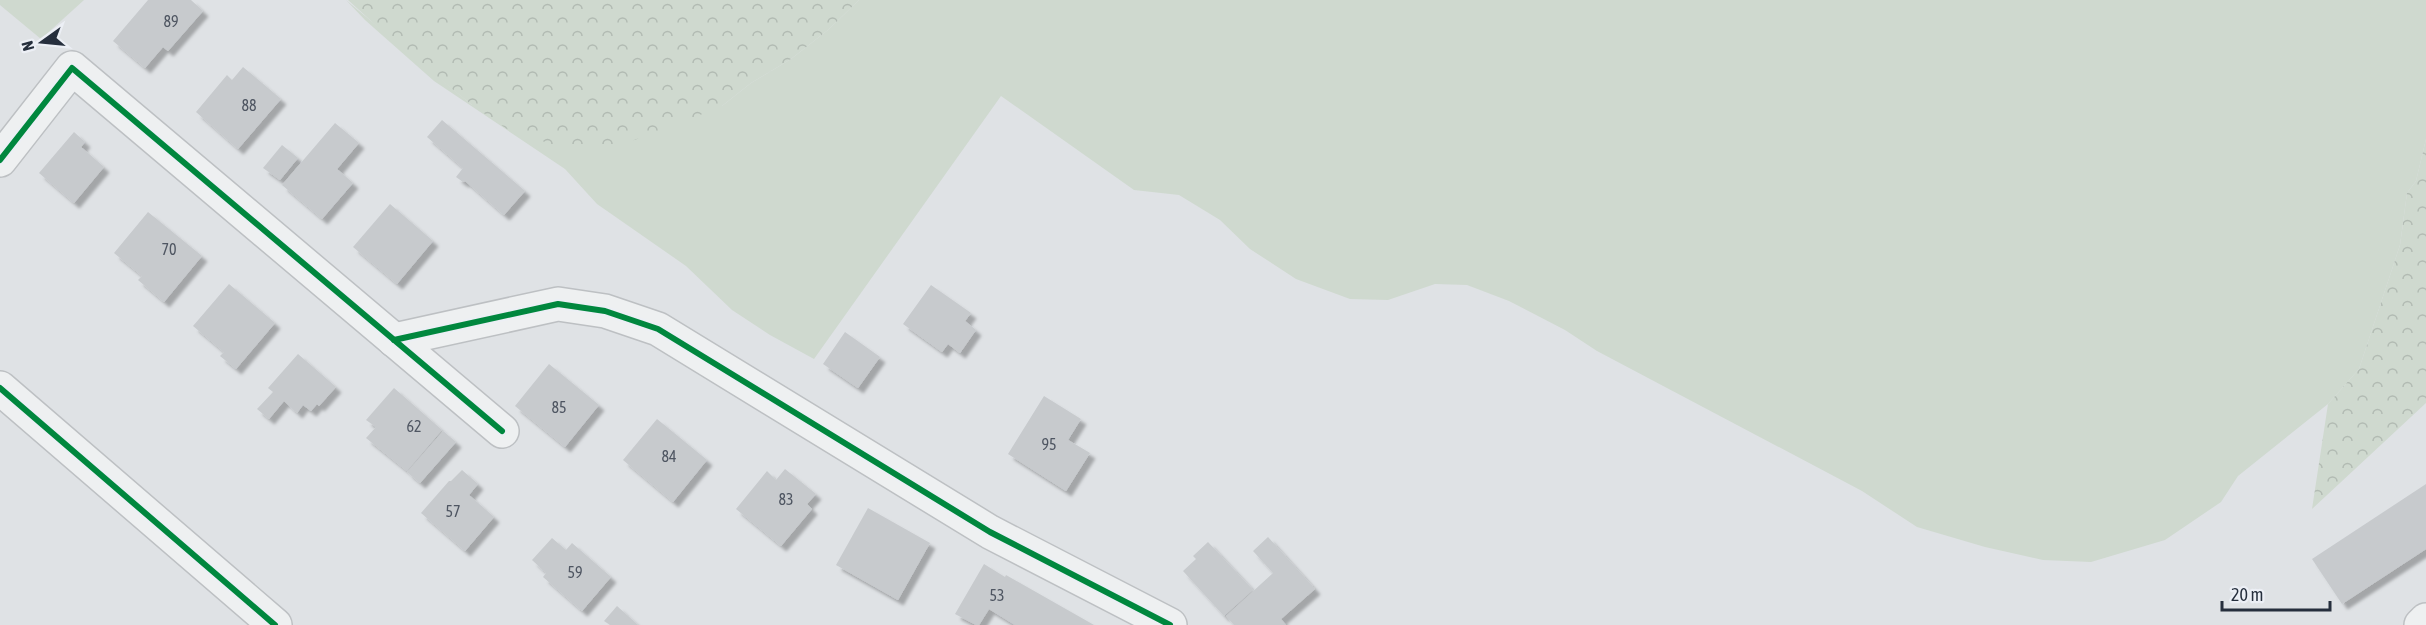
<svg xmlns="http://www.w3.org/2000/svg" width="2426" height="625" viewBox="0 0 2426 625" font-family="'Asap Condensed',sans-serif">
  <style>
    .green { fill: #cfd9cf }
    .forest { fill: url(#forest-crowns) }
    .building { fill: #c7cacd; filter: url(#shadow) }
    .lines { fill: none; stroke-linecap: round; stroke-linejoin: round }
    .minor-casing { stroke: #bdc0c3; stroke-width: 36 }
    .tertiary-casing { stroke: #bdc0c3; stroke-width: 36 }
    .minor { stroke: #eef0f1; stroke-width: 33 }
    .tertiary { stroke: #eef0f1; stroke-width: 33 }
    .cycleway-casing { stroke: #eceff5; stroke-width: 10 }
    .cycleway { stroke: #00873e; stroke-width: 6 }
    .labels { text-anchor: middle; stroke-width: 4.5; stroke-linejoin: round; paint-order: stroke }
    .number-label { font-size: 16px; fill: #4f5662 }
  </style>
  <defs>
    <pattern id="forest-crowns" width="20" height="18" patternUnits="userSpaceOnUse" patternTransform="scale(1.5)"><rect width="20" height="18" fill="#cfd9cf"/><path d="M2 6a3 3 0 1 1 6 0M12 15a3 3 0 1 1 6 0" fill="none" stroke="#b2bbb3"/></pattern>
    <filter id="shadow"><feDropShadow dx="5.5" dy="5.5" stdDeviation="1.5" flood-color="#0004"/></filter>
  </defs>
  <rect width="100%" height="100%" fill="#dfe2e5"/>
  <g class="green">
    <path d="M 0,0 L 84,0 L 41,39 L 0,5 Z"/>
    <path d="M 346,0 L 472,105 L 722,106 L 751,83 L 791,59 L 828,30 L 859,0 L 2426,0 L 2426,139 L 2416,181 L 2407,193 L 2400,245 L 2359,369 L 2328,404 L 2238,476 L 2221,502 L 2165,540 L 2091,562 L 2043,560 L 1985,547 L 1917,527 L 1862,491 L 1597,351 L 1565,330 L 1509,301 L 1467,285 L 1435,284 L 1388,300 L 1350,299 L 1296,279 L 1250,249 L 1220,220 L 1179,195 L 1134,190 L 1001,96 L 814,359 L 770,335 L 732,310 L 686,266 L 597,204 L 565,169 L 434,81 L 365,20 Z"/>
  </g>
  <g class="forest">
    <path d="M 348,0 L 859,0 L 828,30 L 791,59 L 751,83 L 722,106 L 656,133 L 612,147 L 571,151 L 507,129 L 472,105 L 392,40 Z"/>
    <path d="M 2426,139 L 2426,403 L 2312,509 L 2328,404 L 2359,369 L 2400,245 L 2407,193 L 2416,181 Z"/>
  </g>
  <g class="building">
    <path d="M 148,0 L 191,0 L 203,11 L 168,51 L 163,47 L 145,68 L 113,41 Z"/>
    <path d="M 243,67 L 281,99 L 238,149 L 196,112 L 227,75 L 232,80 Z"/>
    <path d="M 442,120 L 525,191 L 504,215 L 465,181 L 463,182 L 456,177 L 463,168 L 427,137 Z"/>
    <path d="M 335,123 L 359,143 L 337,169 L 353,183 L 322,219 L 282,185 Z"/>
    <path d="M 74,132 L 85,142 L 81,147 L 104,167 L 74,203 L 39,173 Z"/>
    <path d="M 282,145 L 298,158 L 280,180 L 263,168 Z"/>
    <path d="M 390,204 L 433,241 L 397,284 L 353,247 Z"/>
    <path d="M 148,212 L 202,256 L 164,302 L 138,280 L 142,276 L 114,253 Z"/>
    <path d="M 229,284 L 275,323 L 236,369 L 220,356 L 224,352 L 193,326 Z"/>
    <path d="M 931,285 L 971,313 L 965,321 L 976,330 L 960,353 L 948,344 L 942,352 L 903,324 Z"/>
    <path d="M 845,332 L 880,357 L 858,388 L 823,364 Z"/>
    <path d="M 298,354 L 336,387 L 319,406 L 317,404 L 311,411 L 303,405 L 297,413 L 284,401 L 269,419 L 257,409 L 273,392 L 268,388 Z"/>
    <path d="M 549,364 L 599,405 L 565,447 L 515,406 Z"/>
    <path d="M 394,388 L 442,430 L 407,471 L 366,438 L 376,427 L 366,420 Z"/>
    <path d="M 1044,396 L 1081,419 L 1068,440 L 1090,453 L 1066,491 L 1008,454 Z"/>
    <path d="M 657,419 L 707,460 L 673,502 L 623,460 Z"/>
    <path d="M 443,431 L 456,442 L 420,483 L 407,472 Z"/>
    <path d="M 785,469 L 816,494 L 807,504 L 812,509 L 781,546 L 736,509 L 767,471 L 776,480 Z"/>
    <path d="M 462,470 L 478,484 L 469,495 L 494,517 L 465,551 L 421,513 L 449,481 L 451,481 Z"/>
    <path d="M 2426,484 L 2426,549 L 2342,604 L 2312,559 Z"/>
    <path d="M 868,508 L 930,543 L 898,600 L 836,565 Z"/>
    <path d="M 1268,537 L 1315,589 L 1281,619 L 1286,625 L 1234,625 L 1226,616 L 1273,573 L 1253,551 Z"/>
    <path d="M 552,538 L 566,550 L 572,543 L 611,577 L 582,611 L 543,577 L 546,573 L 532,560 Z"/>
    <path d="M 1208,542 L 1253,590 L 1224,616 L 1183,571 L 1196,559 L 1193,556 Z"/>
    <path d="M 984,564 L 1005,577 L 1006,575 L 1094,625 L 1015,625 L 989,609 L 979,625 L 976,625 L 955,614 Z"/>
    <path d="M 617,606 L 638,625 L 610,625 L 604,621 Z"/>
  </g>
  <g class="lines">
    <defs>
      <g id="minor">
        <path d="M 0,160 L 72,68 L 502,431"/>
        <path d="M 394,340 L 558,304 L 605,311 L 658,329 L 990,532 L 1170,625"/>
        <path d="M 2421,625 L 2426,620"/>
      </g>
      <path id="tertiary" d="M 0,388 L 275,625"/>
    </defs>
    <use href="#minor" class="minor-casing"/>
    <use href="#tertiary" class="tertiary-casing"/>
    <use href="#minor" class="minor"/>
    <use href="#tertiary" class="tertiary"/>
    <defs>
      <g id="cycleway">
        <path d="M 0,160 L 72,68 L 502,431"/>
        <path d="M 394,340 L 558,304 L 605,311 L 658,329 L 990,532 L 1170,625"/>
        <path d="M 0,388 L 275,625"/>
      </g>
    </defs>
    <use href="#cycleway" class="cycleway-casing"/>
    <use href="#cycleway" class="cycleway"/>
  </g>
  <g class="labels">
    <g class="number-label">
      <text x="171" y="27">89</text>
      <text x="249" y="111">88</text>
      <text x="169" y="255">70</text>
      <text x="559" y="413">85</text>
      <text x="414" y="432">62</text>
      <text x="1049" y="450">95</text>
      <text x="669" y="462">84</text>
      <text x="786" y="505">83</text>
      <text x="453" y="517">57</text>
      <text x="575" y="578">59</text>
      <text x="997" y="601">53</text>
    </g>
  </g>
  <g transform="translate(42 42) rotate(255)" stroke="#eceff5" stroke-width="4.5" paint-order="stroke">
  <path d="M0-4.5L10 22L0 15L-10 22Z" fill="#262f3d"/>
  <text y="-9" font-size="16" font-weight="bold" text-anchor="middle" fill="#262f3d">N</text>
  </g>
  <path d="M2222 601v9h108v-9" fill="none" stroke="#262f3d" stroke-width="3"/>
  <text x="2231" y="601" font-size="18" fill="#262f3d" stroke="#eceff5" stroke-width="4.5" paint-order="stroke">20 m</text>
</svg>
